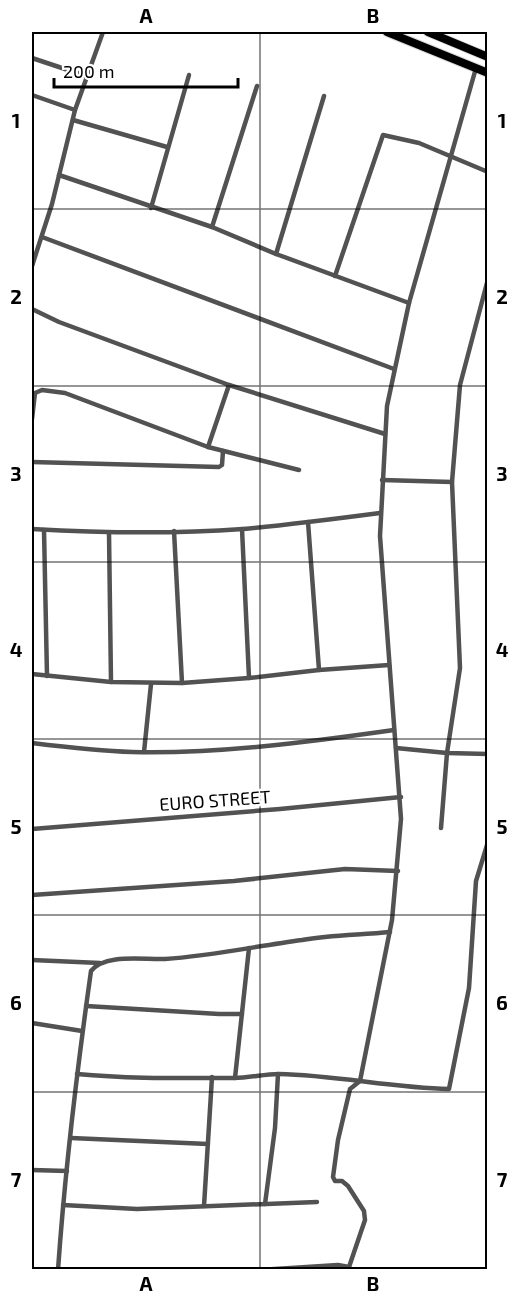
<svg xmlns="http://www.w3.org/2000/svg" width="519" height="1301" viewBox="0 0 519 1301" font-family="'Exo 2',sans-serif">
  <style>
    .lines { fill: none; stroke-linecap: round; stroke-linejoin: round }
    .trunk-casing { stroke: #dbdbdb; stroke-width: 10 }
    .minor { stroke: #525252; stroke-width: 4.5 }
    .trunk { stroke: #000; stroke-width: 8 }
    .grid { fill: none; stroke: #000; stroke-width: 1.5; stroke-opacity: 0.55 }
    .labels { text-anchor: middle; stroke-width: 5; stroke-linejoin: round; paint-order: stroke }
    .street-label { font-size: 18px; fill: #000; stroke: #fff }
    .neatline { fill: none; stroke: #000; stroke-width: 2 }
    .grid-label { font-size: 20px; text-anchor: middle; font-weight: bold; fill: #000 }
  </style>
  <rect width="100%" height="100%" fill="#fff"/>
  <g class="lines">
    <defs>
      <g id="trunk">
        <path d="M 387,32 L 488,73"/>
        <path d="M 428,32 L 488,57"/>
      </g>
    </defs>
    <use href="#trunk" class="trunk-casing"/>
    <g class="minor">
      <path d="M 32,58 L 86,76"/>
      <path d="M 32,95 L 75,110"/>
      <path d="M 73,120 L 167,147"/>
      <path d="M 59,175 L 212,227 L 276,254 L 409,303"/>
      <path d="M 151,208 L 189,75"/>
      <path d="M 212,227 L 257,86"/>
      <path d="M 42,237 L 394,369"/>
      <path d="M 276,254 L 324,96"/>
      <path d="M 32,266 L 52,204 L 75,110 L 103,32"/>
      <path d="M 335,276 L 383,135 L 419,143 L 488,172"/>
      <path d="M 32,309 L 59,322 L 229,385 L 385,434"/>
      <path d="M 32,419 L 35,393 L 42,390 L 65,393 L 208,447 L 299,470"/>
      <path d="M 208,447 L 229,385"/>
      <path d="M 32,462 L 219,467 L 222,465 L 223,451"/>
      <path d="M 382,480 L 452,482"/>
      <path d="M 308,522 L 319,670"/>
      <path d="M 32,529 C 102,533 173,534 243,529 C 288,525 334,519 380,513"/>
      <path d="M 242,529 L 249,678"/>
      <path d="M 44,530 L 47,676"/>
      <path d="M 174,531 L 182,683"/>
      <path d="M 109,533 L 111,682"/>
      <path d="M 32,674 L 111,682 L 182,683 L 249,678 L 319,670 L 389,665"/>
      <path d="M 32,743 C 65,747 99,751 132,752 C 219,754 309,742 394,730"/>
      <path d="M 396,748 L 447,753 L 488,754"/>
      <path d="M 144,752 L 151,684"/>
      <path d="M 441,828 L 447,753 L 460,668 L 452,482 L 460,385 L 488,279"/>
      <path d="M 32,829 L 280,809 L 401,797"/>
      <path d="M 32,895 L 234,881 L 345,869 L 398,871"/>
      <path d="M 32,960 L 100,963"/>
      <path d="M 86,1006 L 219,1014 L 242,1014"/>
      <path d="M 32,1023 L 82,1031"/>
      <path d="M 77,1074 C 130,1079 181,1078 234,1078 C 249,1078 264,1074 279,1074 C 336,1075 392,1088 449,1089 L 469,988 L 476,881 L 488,842"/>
      <path d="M 235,1078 L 249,948"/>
      <path d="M 71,1138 L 208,1144"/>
      <path d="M 32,1170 L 67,1171"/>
      <path d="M 265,1204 L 275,1128 L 278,1074"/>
      <path d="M 63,1205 L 137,1209 L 317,1202"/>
      <path d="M 204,1206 L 212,1077"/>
      <path d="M 349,1267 L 365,1220 L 364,1211 L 348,1186 L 342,1181 L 335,1181 L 333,1177 L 338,1140 L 350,1089 L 360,1081 L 392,920 L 401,819 L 380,536 L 387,406 L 409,303 L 476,68"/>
      <path d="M 58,1270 C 65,1170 77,1070 91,971 C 105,953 144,960 165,959 C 211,956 257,946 302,940 C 331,935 361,935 390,932"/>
      <path d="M 259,1270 L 338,1265 L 349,1267"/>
    </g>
    <use href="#trunk" class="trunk"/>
  </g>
  <path class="grid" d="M 260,32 L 260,1270M 32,209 L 488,209M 32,386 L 488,386M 32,562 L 488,562M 32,739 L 488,739M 32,915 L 488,915M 32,1092 L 488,1092"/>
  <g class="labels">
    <g class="street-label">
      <text transform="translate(215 801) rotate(-4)" y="6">EURO STREET</text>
    </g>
  </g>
  <rect width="519" height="1301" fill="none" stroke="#ffffff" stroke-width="66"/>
  <path d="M54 78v9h184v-9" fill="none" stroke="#000000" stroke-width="3"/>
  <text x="63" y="78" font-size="18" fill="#000000" stroke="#ffffff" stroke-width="4.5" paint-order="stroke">200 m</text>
  <rect x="33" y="33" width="453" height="1235" class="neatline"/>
  <g class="grid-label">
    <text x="146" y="23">A</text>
    <text x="373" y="23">B</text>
    <text x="16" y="128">1</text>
    <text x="502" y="128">1</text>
    <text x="16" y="304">2</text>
    <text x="502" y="304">2</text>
    <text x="16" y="481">3</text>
    <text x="502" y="481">3</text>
    <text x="16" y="657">4</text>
    <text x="502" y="657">4</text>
    <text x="16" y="834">5</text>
    <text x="502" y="834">5</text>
    <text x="16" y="1010">6</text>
    <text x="502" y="1010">6</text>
    <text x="16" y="1187">7</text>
    <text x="502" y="1187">7</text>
    <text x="146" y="1291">A</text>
    <text x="373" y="1291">B</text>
  </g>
</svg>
